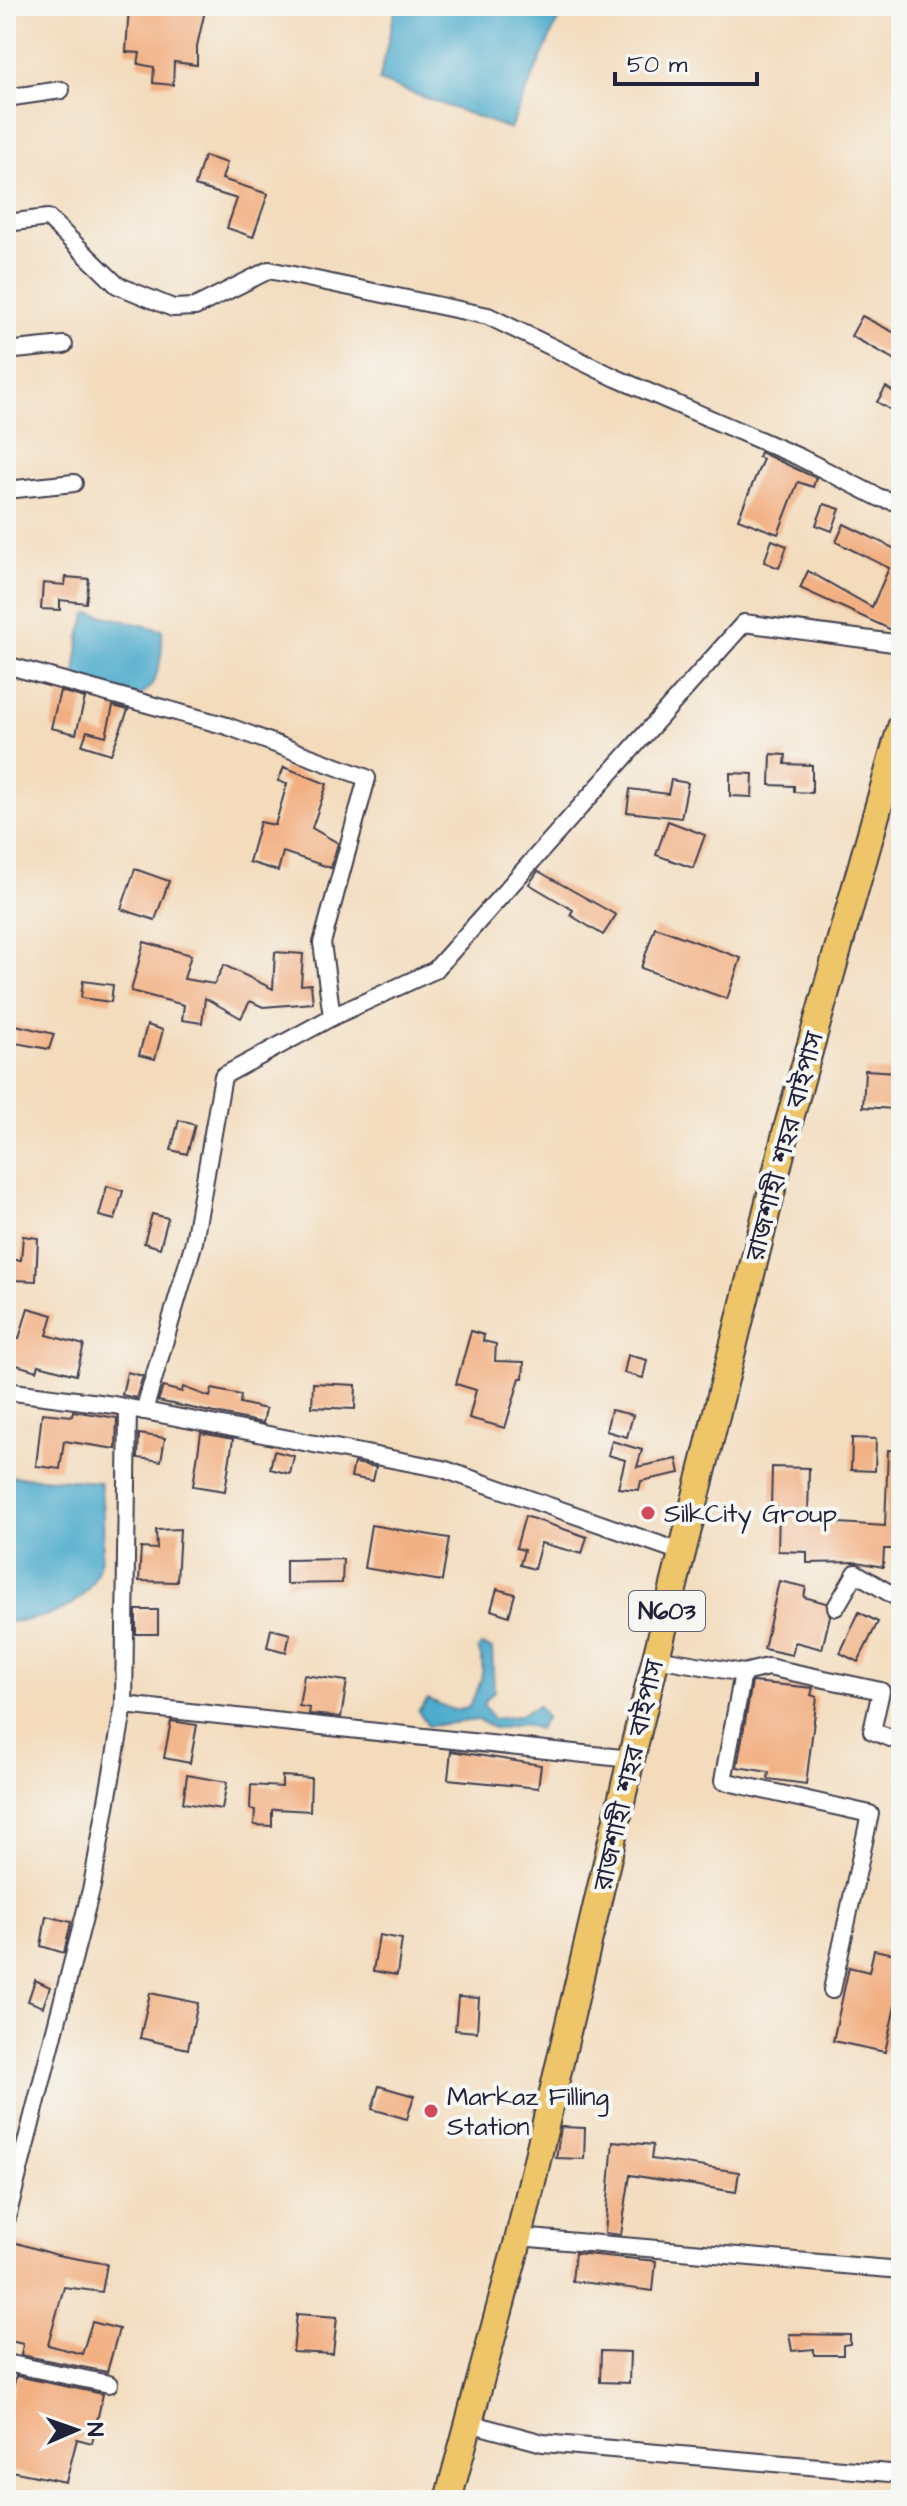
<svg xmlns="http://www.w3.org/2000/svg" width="907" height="2506" viewBox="0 0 907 2506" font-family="'Architects Daughter','Noto Sans Bengali',sans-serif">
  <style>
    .water { fill: #4eabcc; stroke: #386684; stroke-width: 2 }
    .building { fill: #f2af81 }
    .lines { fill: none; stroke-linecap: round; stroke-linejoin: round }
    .minor-casing { stroke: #413e4e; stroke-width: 20 }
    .trunk-casing { stroke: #413e4e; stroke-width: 30 }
    .minor { stroke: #fff; stroke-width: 16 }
    .trunk { stroke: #eec569; stroke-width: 26 }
    .poi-dot { fill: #d1495b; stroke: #f6f6f2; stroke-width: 3 }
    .labels { text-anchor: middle; stroke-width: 8; stroke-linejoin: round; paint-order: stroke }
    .shield { fill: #f6f6f2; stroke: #626272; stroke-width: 2 }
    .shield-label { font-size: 24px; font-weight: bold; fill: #22223b }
    .street-label { font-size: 26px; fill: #22223b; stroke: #f6f6f2 }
    .poi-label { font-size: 26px; fill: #22223b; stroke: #f6f6f2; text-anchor: start }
  </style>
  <rect width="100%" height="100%" fill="#f6f6f2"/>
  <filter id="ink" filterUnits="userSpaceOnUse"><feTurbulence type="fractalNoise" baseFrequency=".0125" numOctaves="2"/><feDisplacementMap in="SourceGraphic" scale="16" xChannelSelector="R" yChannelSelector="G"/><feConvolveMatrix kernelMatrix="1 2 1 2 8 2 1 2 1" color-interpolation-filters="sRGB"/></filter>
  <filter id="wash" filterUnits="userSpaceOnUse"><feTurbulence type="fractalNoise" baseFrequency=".006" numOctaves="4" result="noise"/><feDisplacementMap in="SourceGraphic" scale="32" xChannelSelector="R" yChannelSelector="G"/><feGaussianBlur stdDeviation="1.8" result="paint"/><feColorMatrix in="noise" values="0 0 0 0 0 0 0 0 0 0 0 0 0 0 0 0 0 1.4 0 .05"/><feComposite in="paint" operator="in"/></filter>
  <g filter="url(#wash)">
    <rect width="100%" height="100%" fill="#f3dbbc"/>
    <g class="water">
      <path d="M 396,6 L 564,6 L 510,129 L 379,81 Z"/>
      <path d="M 93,613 L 162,630 C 163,651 160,686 139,696 L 82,682 L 75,674 L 80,636 L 87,614 Z"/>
      <path d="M 6,1476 L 100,1482 C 110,1565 103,1616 6,1622 Z"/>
      <path d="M 481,1645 L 492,1649 L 494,1691 L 483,1704 L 493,1719 L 518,1716 L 538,1706 L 546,1717 L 539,1729 L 523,1724 L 496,1729 L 478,1720 L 428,1726 L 418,1711 L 428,1699 L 453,1710 L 468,1707 C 479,1690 488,1668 478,1649 Z"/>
    </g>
    <g id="blocks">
      <g class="building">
        <path d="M 129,6 L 206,6 L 197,46 L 197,65 L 174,62 L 173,85 L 153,83 L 154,67 L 138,64 L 140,53 L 126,52 Z"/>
        <path d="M 204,156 L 227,163 L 222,179 L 268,194 L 253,237 L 227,228 L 237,199 L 195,186 Z"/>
        <path d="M 862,316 L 901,336 L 901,363 L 851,336 Z"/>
        <path d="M 886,387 L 901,397 L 901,416 L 877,402 Z"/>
        <path d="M 760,452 L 816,478 L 813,487 L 798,482 L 778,534 L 738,519 L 763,459 L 758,457 Z"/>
        <path d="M 824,504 L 840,509 L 832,531 L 816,525 Z"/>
        <path d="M 844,524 L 897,550 L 901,540 L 901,621 L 896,632 L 800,588 L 808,571 L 872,607 L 889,568 L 836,542 Z"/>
        <path d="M 772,540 L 787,546 L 779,568 L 764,562 Z"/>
        <path d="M 66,577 L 89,579 L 86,603 L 60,600 L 60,610 L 41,609 L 43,583 L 65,585 Z"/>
        <path d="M 60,691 L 85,698 L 76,734 L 51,728 Z"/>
        <path d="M 113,706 L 128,710 L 111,754 L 82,745 L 87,731 L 106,736 Z"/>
        <path d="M 771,754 L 786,755 L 785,764 L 812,765 L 812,793 L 794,792 L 794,786 L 770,785 Z"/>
        <path d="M 284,767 L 327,784 L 312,828 L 338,843 L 331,868 L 283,852 L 278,871 L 249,862 L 260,822 L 275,825 L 287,784 L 278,781 Z"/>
        <path d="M 730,773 L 753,774 L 752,797 L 730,796 Z"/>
        <path d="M 671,780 L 688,783 L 681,818 L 627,812 L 630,789 L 668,794 Z"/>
        <path d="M 668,821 L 705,835 L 693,868 L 656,855 Z"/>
        <path d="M 135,869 L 169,881 L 155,920 L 121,909 Z"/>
        <path d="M 538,871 L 616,915 L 603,935 L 570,915 L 573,910 L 529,884 Z"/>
        <path d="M 655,927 L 741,958 L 727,999 L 641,968 Z"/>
        <path d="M 144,942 L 191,955 L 184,979 L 214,984 L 224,965 L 273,989 L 275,952 L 303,954 L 301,985 L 311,984 L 313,1003 L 263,1007 L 250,1001 L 241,1018 L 205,998 L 202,1023 L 182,1020 L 184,1005 L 131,991 Z"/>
        <path d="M 83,981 L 113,985 L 111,1002 L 81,998 Z"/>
        <path d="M 16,1025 L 54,1034 L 49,1049 L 15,1043 Z"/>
        <path d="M 147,1025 L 163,1030 L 155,1059 L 139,1055 Z"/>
        <path d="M 865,1070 L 898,1072 L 895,1109 L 863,1107 Z"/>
        <path d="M 179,1120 L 195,1125 L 187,1154 L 171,1150 Z"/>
        <path d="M 107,1186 L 123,1191 L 115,1220 L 99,1216 Z"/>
        <path d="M 152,1214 L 168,1218 L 160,1248 L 144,1243 Z"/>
        <path d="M 23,1236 L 38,1238 L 36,1281 L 12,1280 L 13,1260 L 21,1260 Z"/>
        <path d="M 28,1308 L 53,1315 L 47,1335 L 84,1345 L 76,1375 L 39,1365 L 37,1371 L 6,1362 L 6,1331 L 19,1339 Z"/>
        <path d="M 471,1331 L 484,1335 L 483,1341 L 496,1344 L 495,1361 L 524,1362 L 523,1378 L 520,1378 L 505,1428 L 469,1418 L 476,1390 L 456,1384 Z"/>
        <path d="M 628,1355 L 647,1360 L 643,1378 L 624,1373 Z"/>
        <path d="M 127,1372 L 143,1376 L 136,1398 L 122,1395 Z"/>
        <path d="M 313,1383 L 356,1385 L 355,1409 L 312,1407 Z"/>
        <path d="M 163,1387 L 182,1392 L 183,1387 L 210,1397 L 212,1389 L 241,1395 L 240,1403 L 266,1409 L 263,1423 L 158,1401 Z"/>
        <path d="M 611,1410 L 633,1415 L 627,1437 L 606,1431 Z"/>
        <path d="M 73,1411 L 117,1418 L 116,1449 L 64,1441 L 60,1469 L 36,1466 L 42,1413 L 72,1416 Z"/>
        <path d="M 201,1433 L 233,1439 L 225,1491 L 193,1486 Z"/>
        <path d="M 139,1434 L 165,1438 L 161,1461 L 138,1458 Z"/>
        <path d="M 852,1438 L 876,1439 L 875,1471 L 851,1470 Z"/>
        <path d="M 612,1441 L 642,1450 L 637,1467 L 677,1459 L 680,1473 L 641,1481 L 639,1490 L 618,1488 L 625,1460 L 608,1455 Z"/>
        <path d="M 888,1450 L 901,1451 L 901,1549 L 884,1549 L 883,1567 L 857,1562 L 807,1563 L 807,1552 L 778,1551 L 779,1508 L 771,1508 L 772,1467 L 809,1468 L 808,1521 L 885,1526 Z"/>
        <path d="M 274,1451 L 294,1456 L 290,1474 L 270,1469 Z"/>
        <path d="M 354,1463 L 376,1467 L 373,1481 L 351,1477 Z"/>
        <path d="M 525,1516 L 587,1537 L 582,1554 L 541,1543 L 534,1569 L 520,1565 L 524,1550 L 516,1548 Z"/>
        <path d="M 371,1525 L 449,1538 L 442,1581 L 364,1568 Z"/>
        <path d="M 180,1529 L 177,1582 L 139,1581 L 141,1548 L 157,1549 L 156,1530 Z"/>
        <path d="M 343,1559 L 342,1583 L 286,1584 L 286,1560 Z"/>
        <path d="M 779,1581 L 806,1587 L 804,1597 L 826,1603 L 830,1616 L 822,1649 L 795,1642 L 792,1655 L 764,1649 Z"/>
        <path d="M 497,1589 L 515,1594 L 509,1616 L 491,1610 Z"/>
        <rect x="136" y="1610" width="22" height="24"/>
        <path d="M 859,1612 L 878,1622 L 858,1662 L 840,1653 Z"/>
        <path d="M 271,1629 L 290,1634 L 286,1652 L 267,1647 Z"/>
        <path d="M 304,1675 L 347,1681 L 341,1717 L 309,1714 L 310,1708 L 299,1706 Z"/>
        <path d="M 752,1682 L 813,1688 L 811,1695 L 817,1697 L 806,1784 L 768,1779 L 769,1772 L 737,1767 Z"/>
        <path d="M 171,1721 L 197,1725 L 190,1763 L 164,1758 Z"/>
        <path d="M 451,1751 L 541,1765 L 538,1788 L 448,1779 Z"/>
        <path d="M 187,1775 L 227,1782 L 222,1809 L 183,1803 Z"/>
        <path d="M 282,1776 L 311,1778 L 310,1811 L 276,1809 L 272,1810 L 272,1826 L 254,1825 L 255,1810 L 250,1809 L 251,1785 L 282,1787 Z"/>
        <path d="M 46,1916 L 71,1922 L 64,1953 L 41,1946 Z"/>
        <path d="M 379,1935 L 402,1939 L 397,1975 L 373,1971 Z"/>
        <path d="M 874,1950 L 901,1955 L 901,1978 L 885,2052 L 833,2041 L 849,1967 L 869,1972 Z"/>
        <path d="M 35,1980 L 50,1987 L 43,2007 L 28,2001 Z"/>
        <path d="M 150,1993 L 198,2003 L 188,2049 L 140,2038 Z"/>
        <path d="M 458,1997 L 479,1998 L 477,2032 L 455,2030 Z"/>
        <path d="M 379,2086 L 414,2096 L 407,2119 L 372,2109 Z"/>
        <path d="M 561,2127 L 585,2128 L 584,2159 L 556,2158 Z"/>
        <path d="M 613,2141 L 653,2145 L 651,2159 L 739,2172 L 736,2192 L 630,2175 L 621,2235 L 605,2233 Z"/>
        <path d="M 10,2241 L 57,2255 L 107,2264 L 102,2292 L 64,2287 L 48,2345 L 82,2354 L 92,2322 L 119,2329 L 107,2372 L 21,2355 L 23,2344 L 6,2340 L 6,2255 Z"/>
        <path d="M 575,2253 L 656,2261 L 653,2291 L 572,2281 Z"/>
        <path d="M 297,2314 L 337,2317 L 333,2354 L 293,2352 Z"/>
        <path d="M 789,2334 L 850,2335 L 850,2344 L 843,2345 L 843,2355 L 814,2355 L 814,2349 L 792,2351 Z"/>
        <path d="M 601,2351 L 630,2352 L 629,2383 L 600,2382 Z"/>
        <path d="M 16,2376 L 103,2394 L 92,2443 L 77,2439 L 66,2482 L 6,2470 L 6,2418 Z"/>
      </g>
    </g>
  </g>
  <g filter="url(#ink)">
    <use href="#blocks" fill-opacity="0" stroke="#413e4e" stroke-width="2"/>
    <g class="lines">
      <defs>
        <g id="minor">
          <path d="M 6,98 L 61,90"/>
          <path d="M 6,223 L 48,218 L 117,285 L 173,308 L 195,307 L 269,270 L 488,316 L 616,378 L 799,457 L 880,498 L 901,503"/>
          <path d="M 6,351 L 64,345"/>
          <path d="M 6,490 L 74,483"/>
          <path d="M 6,665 L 227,726 L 367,778 L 322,943 L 332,1017 L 223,1076 L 194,1242 L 144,1411"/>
          <path d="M 332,1017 L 435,970 L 744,623 L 901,644"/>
          <path d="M 6,1391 L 114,1405 L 443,1469 L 681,1552"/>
          <path d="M 836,1607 L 856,1573 L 901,1600"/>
          <path d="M 656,1658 L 743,1673 L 723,1781 L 870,1814 L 832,1990"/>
          <path d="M 743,1673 L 768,1667 L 881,1691 L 872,1731 L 901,1742"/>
          <path d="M 124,1705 L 631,1759"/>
          <path d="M 6,2221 L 92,1886 L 124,1705 L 128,1408"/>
          <path d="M 519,2237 L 901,2270"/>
          <path d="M 6,2363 L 109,2384"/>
          <path d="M 469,2423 L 543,2443 L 901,2474"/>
        </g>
        <path id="trunk" d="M 448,2500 L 519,2237 L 631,1759 L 787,1129 L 901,727"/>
      </defs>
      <use href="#minor" class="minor-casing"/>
      <use href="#trunk" class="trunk-casing"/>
      <use href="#minor" class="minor"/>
      <use href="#trunk" class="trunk"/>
    </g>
  </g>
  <g class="poi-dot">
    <circle cx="648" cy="1513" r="8"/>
    <circle cx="431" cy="2111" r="8"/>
  </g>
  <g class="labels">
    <rect class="shield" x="629" y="1591" width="76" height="40" rx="6"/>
    <g class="shield-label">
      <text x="667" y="1619">N603</text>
    </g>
    <g class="street-label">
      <text transform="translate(784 1146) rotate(-75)" y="9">রাজশাহী শহর বাইপাস</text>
      <text transform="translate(628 1775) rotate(-77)" y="9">রাজশাহী শহর বাইপাস</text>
    </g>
    <g class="poi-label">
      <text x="664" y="1522">SilkCity Group</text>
      <text x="447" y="2105">Markaz Filling<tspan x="447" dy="30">Station</tspan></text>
    </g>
  </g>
  <rect width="907" height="2506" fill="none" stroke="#f6f6f2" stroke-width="32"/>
  <g transform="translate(76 2430) rotate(88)" stroke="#f6f6f2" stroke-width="6" paint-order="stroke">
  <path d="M0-6L14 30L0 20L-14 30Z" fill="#22223b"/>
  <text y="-12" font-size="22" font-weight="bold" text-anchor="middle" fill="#22223b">N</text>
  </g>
  <path d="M615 72v12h142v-12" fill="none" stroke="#22223b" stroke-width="4"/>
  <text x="627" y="72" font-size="24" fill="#22223b" stroke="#f6f6f2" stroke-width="6" paint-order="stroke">50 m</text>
</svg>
